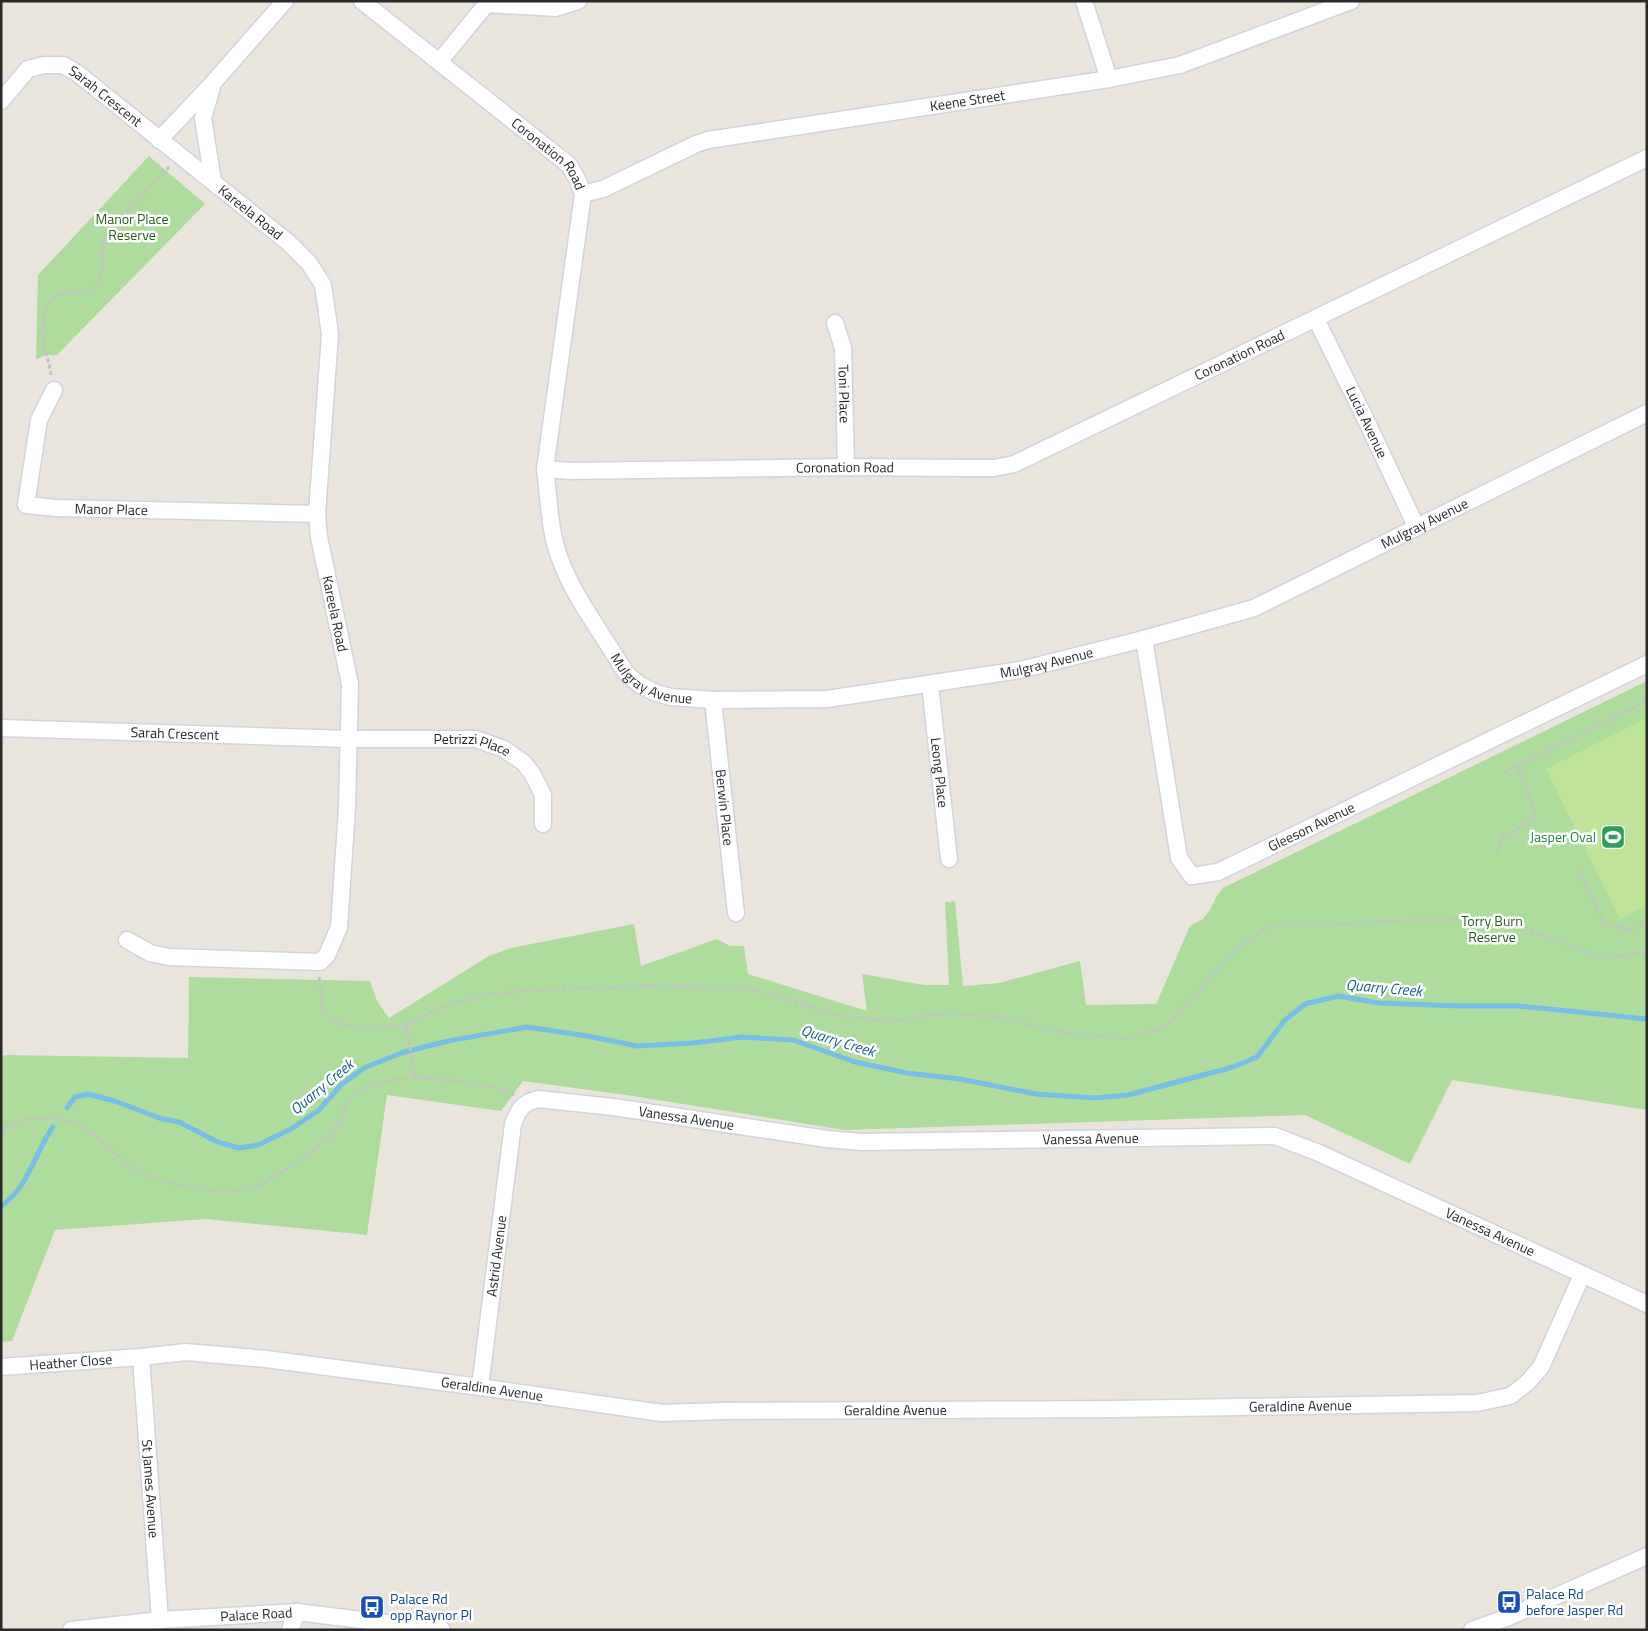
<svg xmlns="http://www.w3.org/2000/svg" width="1648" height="1631" viewBox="0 0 1648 1631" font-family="'Titillium Web',sans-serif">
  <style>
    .green { fill: #aedc9d }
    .pitch { fill: #bee399 }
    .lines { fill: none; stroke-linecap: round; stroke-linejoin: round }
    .stream { stroke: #77bfe4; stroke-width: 5 }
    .minor-casing { stroke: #d1d3e1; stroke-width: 19 }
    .path { stroke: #c3c3c3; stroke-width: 3; stroke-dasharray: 4 2.5; stroke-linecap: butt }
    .minor { stroke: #fff; stroke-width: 16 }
    .labels { text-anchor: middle; stroke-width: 5; stroke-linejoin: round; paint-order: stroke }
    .street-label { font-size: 14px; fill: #292929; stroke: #fff }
    .park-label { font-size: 14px; fill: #285f20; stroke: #fff }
    .leisure-label { font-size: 14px; fill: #27864d; stroke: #fff; text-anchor: end }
    .transit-label { font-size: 14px; fill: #164399; stroke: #fff; text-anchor: start }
    .water-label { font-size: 15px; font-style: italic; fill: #185d8d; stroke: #fff }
  </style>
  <rect width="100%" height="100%" fill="#eae5dc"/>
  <g class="green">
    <path d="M 149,156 L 205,204 L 57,355 L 46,355 L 36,359 L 38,275 Z"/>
    <path d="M 1647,681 L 1647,1110 L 1452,1080 L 1410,1164 L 1305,1115 L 844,1130 L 633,1096 L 523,1081 L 501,1111 L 387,1095 L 367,1235 L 206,1219 L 55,1230 L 12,1341 L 1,1342 L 1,1056 L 8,1055 L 188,1058 L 189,977 L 370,981 L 377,1001 L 389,1018 L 489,956 L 511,948 L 634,924 L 641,966 L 717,939 L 730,946 L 744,946 L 748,974 L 867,1011 L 862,974 L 924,985 L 949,985 L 945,902 L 955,901 L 963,986 L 999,983 L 1080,961 L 1086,1005 L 1156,1004 L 1190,926 L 1203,919 L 1210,910 L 1216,897 L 1223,888 Z"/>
  </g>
  <path class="pitch" d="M 1647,718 L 1647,905 L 1620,919 L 1546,769 Z"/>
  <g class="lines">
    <g class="stream">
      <path d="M 67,1108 L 75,1097 L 88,1094 L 115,1101 L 159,1118 L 179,1122 L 218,1142 L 239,1148 L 258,1145 L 291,1129 L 319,1110 L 341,1085 L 364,1068 L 401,1053 L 448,1041 L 527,1027 L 587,1036 L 637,1046 L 693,1043 L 742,1037 L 793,1040 L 855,1062 L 907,1073 L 960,1079 L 1036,1094 L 1096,1098 L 1128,1095 L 1233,1067 L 1257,1057 L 1284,1021 L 1305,1004 L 1338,996 L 1379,1003 L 1459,1006 L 1519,1006 L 1647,1019"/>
      <path d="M 1,1206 C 30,1186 34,1153 53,1127"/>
    </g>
    <defs>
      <g id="minor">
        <path id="s1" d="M 362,1 L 569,165 L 577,179 L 583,194 L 545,469 L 570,471 L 846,467 L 964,468 L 994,468 L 1014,464 L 1647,158"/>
        <path d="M 1084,1 L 1109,79"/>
        <path d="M 486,4 L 556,8 L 578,1"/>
        <path d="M 439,62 L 489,1"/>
        <path d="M 212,87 L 203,118 L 213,181"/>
        <path id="s2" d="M 1,101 L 28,69 L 44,65 L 63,65 L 77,73 L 289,243 L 309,263 L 323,285 L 330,334 L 317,514 L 319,537 L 350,684 L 347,808 L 339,927 L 327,955 L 320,962 L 169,957 L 150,953 L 127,940"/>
        <path d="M 159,140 L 212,84 L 285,1"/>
        <path id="s3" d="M 583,194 L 603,189 L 696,144 L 708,140 L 1109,79 L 1180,65 L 1351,1"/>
        <path id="s4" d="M 1316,319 L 1365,418 L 1416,526"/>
        <path id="s5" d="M 835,323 L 843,348 L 846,467"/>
        <path id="s6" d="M 54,390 L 39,420 L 26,505 L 56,508 L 317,514"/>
        <path id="s7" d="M 545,469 C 549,497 549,529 559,556 C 571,592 599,629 619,662 L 627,674 L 640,685 L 656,693 L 671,697 L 713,700 L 827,699 L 1020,670 L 1144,639 L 1254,608 L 1647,413"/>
        <path id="s8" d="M 1144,639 L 1179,858 L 1192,876 L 1218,872 L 1647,664"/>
        <path id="s9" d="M 930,684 L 949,859"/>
        <path id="s10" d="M 713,700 L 736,913"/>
        <path id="s11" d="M 1,728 L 349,739 L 476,739 L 504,749 L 524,763 L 533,775 L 543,795 L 543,824"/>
        <path id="s12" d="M 141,1357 L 160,1620"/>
        <path id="s13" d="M 1,1367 L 141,1357 L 186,1352 L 266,1359 L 480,1387 L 662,1413 L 723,1411 L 1113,1409 L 1477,1403 L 1510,1396 L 1527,1383 L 1541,1367 L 1582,1275"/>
        <path id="s14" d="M 480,1387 L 513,1124 C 519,1109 522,1103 538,1099 L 613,1107 L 827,1139 L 862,1142 L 1275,1136 L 1319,1153 L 1647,1304"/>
        <path id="s15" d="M 71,1630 L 160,1620 L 297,1612 L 442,1630"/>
        <path d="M 290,1630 L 297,1612"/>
        <path d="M 1472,1630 L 1509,1617 L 1647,1556"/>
      </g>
    </defs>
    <use href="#minor" class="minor-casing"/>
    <g class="path">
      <path d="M 51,375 C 50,365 46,355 44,345 C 40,325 43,292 70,293 C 81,293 89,294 96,284 C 107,269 99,258 103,243 C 107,228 156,181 170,166"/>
      <path d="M 1503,773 L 1647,701"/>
      <path d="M 1497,852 L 1503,838 L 1536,817 L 1517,766"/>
      <path d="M 1578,870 L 1604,924 L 1633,930 L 1647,923"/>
      <path d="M 319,977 C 321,985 321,1006 324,1012 C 338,1033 385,1027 406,1025"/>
      <path d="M 415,1077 C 443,1080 490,1082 514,1095"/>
      <path d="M 1,1132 C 18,1120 30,1116 50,1119 C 57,1120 63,1120 69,1121 C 94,1128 112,1155 133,1168 C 157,1182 189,1188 216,1191 C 228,1192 243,1190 254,1187 C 269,1183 321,1147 332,1134 C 343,1121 342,1103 357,1093 C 375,1082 395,1079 415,1077 L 406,1025 L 444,1006 L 487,994 L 538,990 L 648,986 L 723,987 L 751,989 L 841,1016 L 889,1021 L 946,1013 L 999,1017 L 1044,1029 L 1075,1034 L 1127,1038 L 1165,1027 L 1240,946 L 1271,925 L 1323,925 L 1392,921 L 1465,919 L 1508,923 L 1602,958 L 1647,953"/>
    </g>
    <use href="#minor" class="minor"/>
  </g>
  <defs>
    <symbol id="stadium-square" viewBox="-11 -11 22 22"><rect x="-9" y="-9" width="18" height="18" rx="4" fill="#2e9e5b" stroke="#fff"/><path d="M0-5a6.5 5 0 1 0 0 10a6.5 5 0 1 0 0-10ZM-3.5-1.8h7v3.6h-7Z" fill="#fff"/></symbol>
    <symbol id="bus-square" viewBox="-11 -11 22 22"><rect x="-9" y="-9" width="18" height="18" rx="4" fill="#1a4fb4" stroke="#fff"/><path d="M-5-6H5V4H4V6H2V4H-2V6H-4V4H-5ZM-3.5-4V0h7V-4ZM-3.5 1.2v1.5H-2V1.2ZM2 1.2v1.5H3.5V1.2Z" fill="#fff"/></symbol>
  </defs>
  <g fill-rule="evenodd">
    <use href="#stadium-square" x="1599" y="823" width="28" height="28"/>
    <use href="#bus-square" x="1495" y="1588" width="28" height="28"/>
    <use href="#bus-square" x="358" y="1593" width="28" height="28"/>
  </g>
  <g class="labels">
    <g class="street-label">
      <text dy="5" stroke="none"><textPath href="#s2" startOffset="130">Sarah Crescent</textPath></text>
      <text dy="5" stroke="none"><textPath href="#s3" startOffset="399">Keene Street</textPath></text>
      <text dy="5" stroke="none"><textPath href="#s1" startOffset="242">Coronation Road</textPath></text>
      <text dy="5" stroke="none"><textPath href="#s2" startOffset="316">Kareela Road</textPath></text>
      <text dy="5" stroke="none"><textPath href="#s1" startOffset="1294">Coronation Road</textPath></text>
      <text dy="5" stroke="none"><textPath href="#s5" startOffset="72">Toni Place</textPath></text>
      <text dy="5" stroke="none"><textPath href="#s4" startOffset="115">Lucia Avenue</textPath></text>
      <text dy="5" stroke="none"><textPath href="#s1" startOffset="874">Coronation Road</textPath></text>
      <text dy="5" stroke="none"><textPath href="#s6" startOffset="205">Manor Place</textPath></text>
      <text dy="5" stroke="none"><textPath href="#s7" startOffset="1059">Mulgray Avenue</textPath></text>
      <text dy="5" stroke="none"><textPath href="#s2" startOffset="751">Kareela Road</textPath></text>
      <text dy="5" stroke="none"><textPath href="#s7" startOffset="654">Mulgray Avenue</textPath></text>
      <text dy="5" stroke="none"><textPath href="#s7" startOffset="249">Mulgray Avenue</textPath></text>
      <text dy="5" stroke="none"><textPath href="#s11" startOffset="174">Sarah Crescent</textPath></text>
      <text dy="5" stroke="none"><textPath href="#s11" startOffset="472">Petrizzi Place</textPath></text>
      <text dy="5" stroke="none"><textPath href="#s9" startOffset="89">Leong Place</textPath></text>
      <text dy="5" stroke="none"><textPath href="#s10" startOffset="108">Berwin Place</textPath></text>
      <text dy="5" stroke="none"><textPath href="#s8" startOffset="374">Gleeson Avenue</textPath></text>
      <text dy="5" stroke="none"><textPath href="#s14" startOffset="452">Vanessa Avenue</textPath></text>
      <text dy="5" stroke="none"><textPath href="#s14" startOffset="858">Vanessa Avenue</textPath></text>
      <text dy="5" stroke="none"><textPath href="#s14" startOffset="1278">Vanessa Avenue</textPath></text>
      <text dy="5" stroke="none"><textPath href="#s14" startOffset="132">Astrid Avenue</textPath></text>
      <text dy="5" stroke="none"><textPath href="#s13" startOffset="70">Heather Close</textPath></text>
      <text dy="5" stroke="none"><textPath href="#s13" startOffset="494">Geraldine Avenue</textPath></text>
      <text dy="5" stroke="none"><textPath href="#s13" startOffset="1304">Geraldine Avenue</textPath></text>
      <text dy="5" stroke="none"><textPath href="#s13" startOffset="899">Geraldine Avenue</textPath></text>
      <text dy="5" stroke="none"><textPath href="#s12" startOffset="132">St James Avenue</textPath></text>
      <text dy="5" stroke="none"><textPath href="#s15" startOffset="186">Palace Road</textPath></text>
    </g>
    <g class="park-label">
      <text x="132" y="224">Manor Place<tspan x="132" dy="16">Reserve</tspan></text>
      <text x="1492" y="926">Torry Burn<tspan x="1492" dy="16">Reserve</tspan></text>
    </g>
    <g class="leisure-label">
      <text x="1596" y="842">Jasper Oval</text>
    </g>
    <g class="transit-label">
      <text x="1526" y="1599">Palace Rd<tspan x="1526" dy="16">before Jasper Rd</tspan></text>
      <text x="390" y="1604">Palace Rd<tspan x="390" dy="16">opp Raynor Pl</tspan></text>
    </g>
    <g class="water-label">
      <text transform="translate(1384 988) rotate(5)" y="5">Quarry Creek</text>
      <text transform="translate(838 1041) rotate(17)" y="5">Quarry Creek</text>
      <text transform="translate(322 1087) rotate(-40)" y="5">Quarry Creek</text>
    </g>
  </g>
  <rect width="1648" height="1631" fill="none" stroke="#292929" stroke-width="5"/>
</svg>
